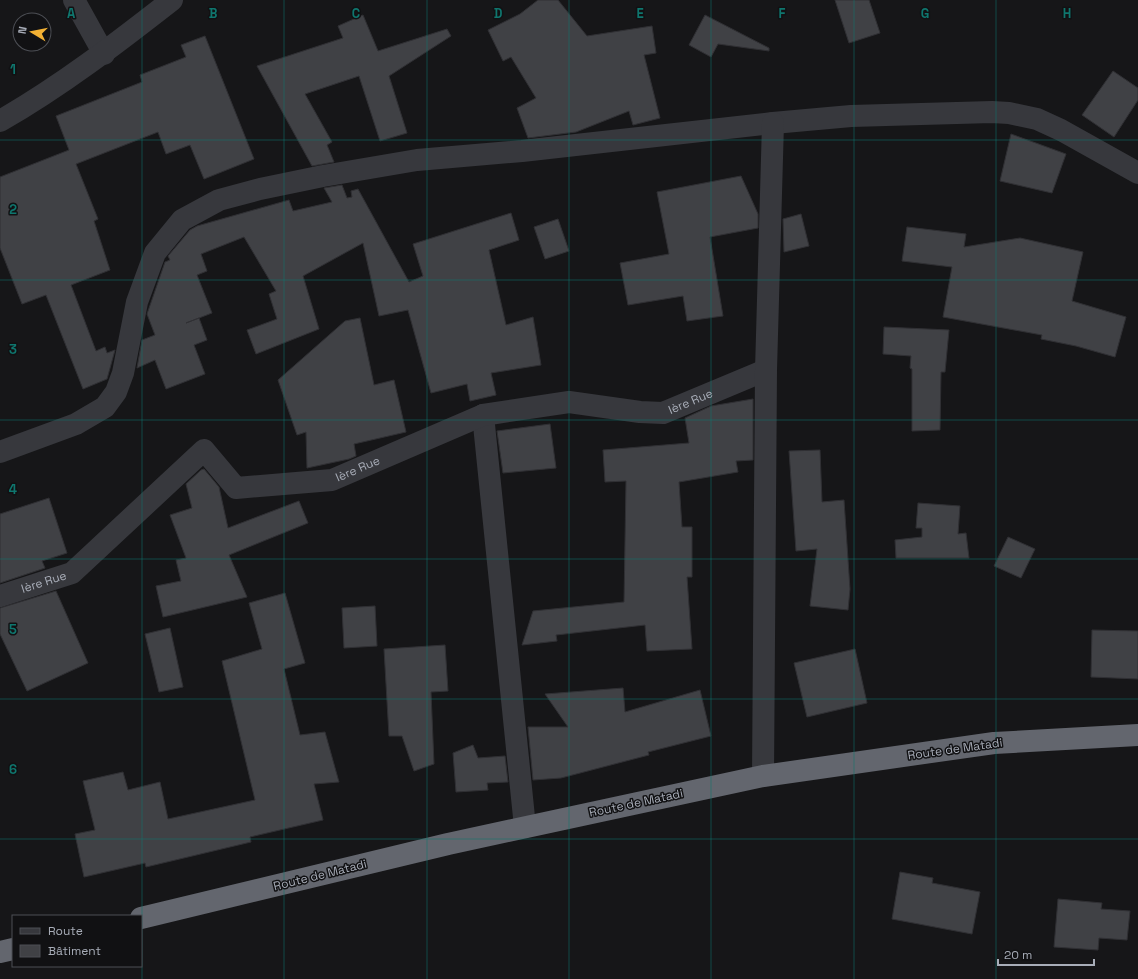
<svg xmlns="http://www.w3.org/2000/svg" width="1138" height="979" viewBox="0 0 1138 979" font-family="'Space Grotesk',sans-serif">
  <style>
    .building { fill: #404145; stroke: #303034 }
    .lines { fill: none; stroke-linecap: round; stroke-linejoin: round }
    .street { stroke: #37383d; stroke-width: 22 }
    .highway { stroke: #63666e; stroke-width: 22 }
    .grid { fill: none; stroke: #0f766e; stroke-width: 1; stroke-opacity: 0.55 }
    .labels { text-anchor: middle; stroke-width: 3; stroke-linejoin: round; paint-order: stroke }
    .street-label { font-size: 12px; fill: #a8adb8; stroke: #111113 }
    .grid-label { font-size: 13px; text-anchor: middle; font-weight: bold; fill: #0f766e; stroke: #111113; stroke-width: 3; stroke-linejoin: round; paint-order: stroke }
  </style>
  <rect width="100%" height="100%" fill="#161618"/>
  <g class="building">
    <path d="M 538,0 L 558,0 L 587,36 L 652,26 L 656,53 L 644,55 L 660,118 L 633,125 L 629,111 L 576,132 L 528,138 L 517,108 L 536,98 L 511,57 L 503,61 L 488,30 L 520,14 Z"/>
    <path d="M 835,0 L 869,0 L 880,33 L 849,43 Z"/>
    <path d="M 363,15 L 378,51 L 447,29 L 451,36 L 389,76 L 407,133 L 380,141 L 359,76 L 305,94 L 332,142 L 327,145 L 334,162 L 312,166 L 257,66 L 343,38 L 338,26 Z"/>
    <path d="M 705,15 L 769,48 L 769,51 L 718,44 L 711,57 L 689,45 Z"/>
    <path d="M 205,36 L 254,159 L 204,179 L 190,145 L 166,154 L 158,132 L 76,164 L 98,219 L 94,221 L 110,270 L 71,285 L 96,351 L 105,347 L 107,353 L 115,350 L 107,379 L 83,389 L 46,295 L 22,304 L 0,248 L 0,177 L 69,150 L 56,116 L 142,82 L 140,75 L 186,57 L 181,45 Z"/>
    <path d="M 1113,71 L 1138,88 L 1138,100 L 1114,137 L 1082,115 Z"/>
    <path d="M 1011,134 L 1066,154 L 1052,193 L 1000,181 Z"/>
    <path d="M 741,176 L 758,214 L 758,228 L 710,237 L 723,316 L 687,321 L 683,296 L 628,305 L 620,263 L 669,254 L 657,192 Z"/>
    <path d="M 342,185 L 347,198 L 352,197 L 351,191 L 358,189 L 409,282 L 423,276 L 413,244 L 511,213 L 519,240 L 489,250 L 506,325 L 533,317 L 541,365 L 491,373 L 496,395 L 470,401 L 467,384 L 431,393 L 408,310 L 379,316 L 363,243 L 303,276 L 319,329 L 256,354 L 247,330 L 277,319 L 269,294 L 276,291 L 244,237 L 201,254 L 207,271 L 197,275 L 212,313 L 186,323 L 199,318 L 207,340 L 194,345 L 205,374 L 166,389 L 155,360 L 137,368 L 142,340 L 155,335 L 147,314 L 165,262 L 170,260 L 168,256 L 190,230 L 197,226 L 289,200 L 293,211 L 332,202 L 324,188 Z"/>
    <path d="M 801,214 L 809,246 L 784,252 L 783,219 Z"/>
    <path d="M 558,219 L 569,251 L 545,259 L 534,227 Z"/>
    <path d="M 907,227 L 966,234 L 964,247 L 1020,238 L 1083,252 L 1072,301 L 1126,317 L 1115,357 L 1076,346 L 1041,339 L 1042,335 L 943,317 L 952,267 L 902,261 Z"/>
    <path d="M 360,318 L 374,385 L 394,380 L 406,432 L 354,444 L 356,456 L 349,459 L 307,468 L 306,432 L 297,435 L 278,380 L 345,321 Z"/>
    <path d="M 884,327 L 949,330 L 945,372 L 941,372 L 940,430 L 912,431 L 912,369 L 910,368 L 911,356 L 883,354 Z"/>
    <path d="M 753,399 L 753,460 L 736,461 L 738,472 L 679,482 L 682,527 L 692,527 L 692,577 L 687,577 L 692,649 L 647,651 L 645,625 L 556,635 L 557,641 L 522,645 L 533,611 L 624,602 L 626,481 L 605,482 L 603,450 L 689,443 L 685,418 L 711,406 Z"/>
    <path d="M 550,424 L 556,468 L 503,473 L 497,431 Z"/>
    <path d="M 820,450 L 822,502 L 844,500 L 850,589 L 848,610 L 810,606 L 817,549 L 796,551 L 789,451 Z"/>
    <path d="M 204,469 L 219,487 L 228,528 L 299,501 L 308,523 L 229,555 L 247,597 L 163,617 L 156,586 L 181,581 L 176,560 L 186,558 L 170,515 L 192,508 L 186,484 L 201,470 Z"/>
    <path d="M 49,498 L 67,553 L 42,561 L 45,568 L 0,583 L 0,514 Z"/>
    <path d="M 918,503 L 960,506 L 958,534 L 966,533 L 969,558 L 896,558 L 895,540 L 922,537 L 922,528 L 916,528 Z"/>
    <path d="M 1008,537 L 1035,549 L 1021,578 L 994,566 Z"/>
    <path d="M 56,591 L 88,663 L 27,691 L 0,634 L 0,608 Z"/>
    <path d="M 285,593 L 305,663 L 284,669 L 300,735 L 325,732 L 339,782 L 314,784 L 323,820 L 250,837 L 251,842 L 146,867 L 145,863 L 84,877 L 75,834 L 95,830 L 83,781 L 123,772 L 128,790 L 160,782 L 168,819 L 255,800 L 222,661 L 262,649 L 249,603 Z"/>
    <path d="M 375,606 L 377,646 L 344,648 L 342,608 Z"/>
    <path d="M 170,628 L 183,687 L 159,692 L 145,634 Z"/>
    <path d="M 1092,630 L 1138,631 L 1138,679 L 1091,677 Z"/>
    <path d="M 445,645 L 448,691 L 431,692 L 434,764 L 414,771 L 402,736 L 389,736 L 384,649 Z"/>
    <path d="M 855,649 L 867,703 L 807,717 L 794,663 Z"/>
    <path d="M 623,688 L 625,712 L 700,690 L 711,736 L 648,752 L 649,755 L 561,778 L 533,780 L 528,727 L 568,727 L 545,694 Z"/>
    <path d="M 473,745 L 478,758 L 505,756 L 508,782 L 487,783 L 488,790 L 456,792 L 453,753 Z"/>
    <path d="M 900,872 L 933,878 L 932,883 L 980,892 L 972,934 L 892,919 Z"/>
    <path d="M 1058,899 L 1102,903 L 1101,909 L 1130,911 L 1127,940 L 1099,938 L 1098,950 L 1054,947 Z"/>
  </g>
  <g class="lines">
    <g class="street">
      <path d="M 74,0 L 104,54"/>
      <path d="M 0,121 C 61,86 117,43 172,0"/>
      <path d="M 483,415 L 525,827"/>
      <path d="M 0,452 L 76,424 L 105,407 L 116,392 L 123,373 L 137,302 L 155,253 L 182,220 L 219,200 L 260,189 L 323,176 L 417,160 L 522,151 L 773,123 L 851,116 L 992,112 L 1009,113 L 1037,119 L 1061,130 L 1138,173"/>
      <path id="s1" d="M 0,596 L 72,573 L 204,450 L 236,488 L 332,480 L 483,415 L 569,402 L 640,412 L 663,413 L 766,370"/>
      <path d="M 763,776 L 766,370 L 773,123"/>
    </g>
    <g class="highway">
      <path d="M 141,918 L 448,844 L 763,776 L 994,743 L 1138,735"/>
      <path d="M 0,952 L 13,949"/>
    </g>
  </g>
  <path class="grid" d="M 142,0 L 142,979M 284,0 L 284,979M 427,0 L 427,979M 569,0 L 569,979M 711,0 L 711,979M 854,0 L 854,979M 996,0 L 996,979M 0,140 L 1138,140M 0,280 L 1138,280M 0,420 L 1138,420M 0,559 L 1138,559M 0,699 L 1138,699M 0,839 L 1138,839"/>
  <g class="labels">
    <g class="street-label">
      <text dy="4" stroke="none"><textPath href="#s1" startOffset="778">Ière Rue</textPath></text>
      <text dy="4" stroke="none"><textPath href="#s1" startOffset="430">Ière Rue</textPath></text>
      <text dy="4" stroke="none"><textPath href="#s1" startOffset="46">Ière Rue</textPath></text>
      <text transform="translate(955 749) rotate(-8)" y="4">Route de Matadi</text>
      <text transform="translate(636 803) rotate(-12)" y="4">Route de Matadi</text>
      <text transform="translate(320 875) rotate(-14)" y="4">Route de Matadi</text>
    </g>
  </g>
  <g class="grid-label">
    <text x="71" y="18">A</text>
    <text x="213" y="18">B</text>
    <text x="356" y="18">C</text>
    <text x="498" y="18">D</text>
    <text x="640" y="18">E</text>
    <text x="782" y="18">F</text>
    <text x="925" y="18">G</text>
    <text x="1067" y="18">H</text>
    <text x="13" y="74">1</text>
    <text x="13" y="214">2</text>
    <text x="13" y="354">3</text>
    <text x="13" y="494">4</text>
    <text x="13" y="634">5</text>
    <text x="13" y="774">6</text>
  </g>
  <rect x="12" y="915" width="130" height="52" fill="#111113" stroke="#4d4f55"/>
  <rect x="20" y="928" width="20" height="6" fill="#37383d" stroke="#4d4f55"/>
  <text x="48" y="935" font-size="12" fill="#a8adb8">Route</text>
  <rect x="20" y="945" width="20" height="12" fill="#404145" stroke="#4d4f55"/>
  <text x="48" y="955" font-size="12" fill="#a8adb8">Bâtiment</text>
  <g transform="translate(32 32) rotate(280)"><circle r="19" fill="#111113" stroke="#4d4f55"/>
  <path d="M0-3L7 15L0 10L-7 15Z" fill="#f2b134"/>
  <text y="-6" font-size="11" font-weight="bold" text-anchor="middle" fill="#a8adb8">N</text>
  </g>
  <path d="M998 959v6h96v-6" fill="none" stroke="#a8adb8" stroke-width="2"/>
  <text x="1004" y="959" font-size="12" fill="#a8adb8" stroke="#111113" stroke-width="3" paint-order="stroke">20 m</text>
</svg>
